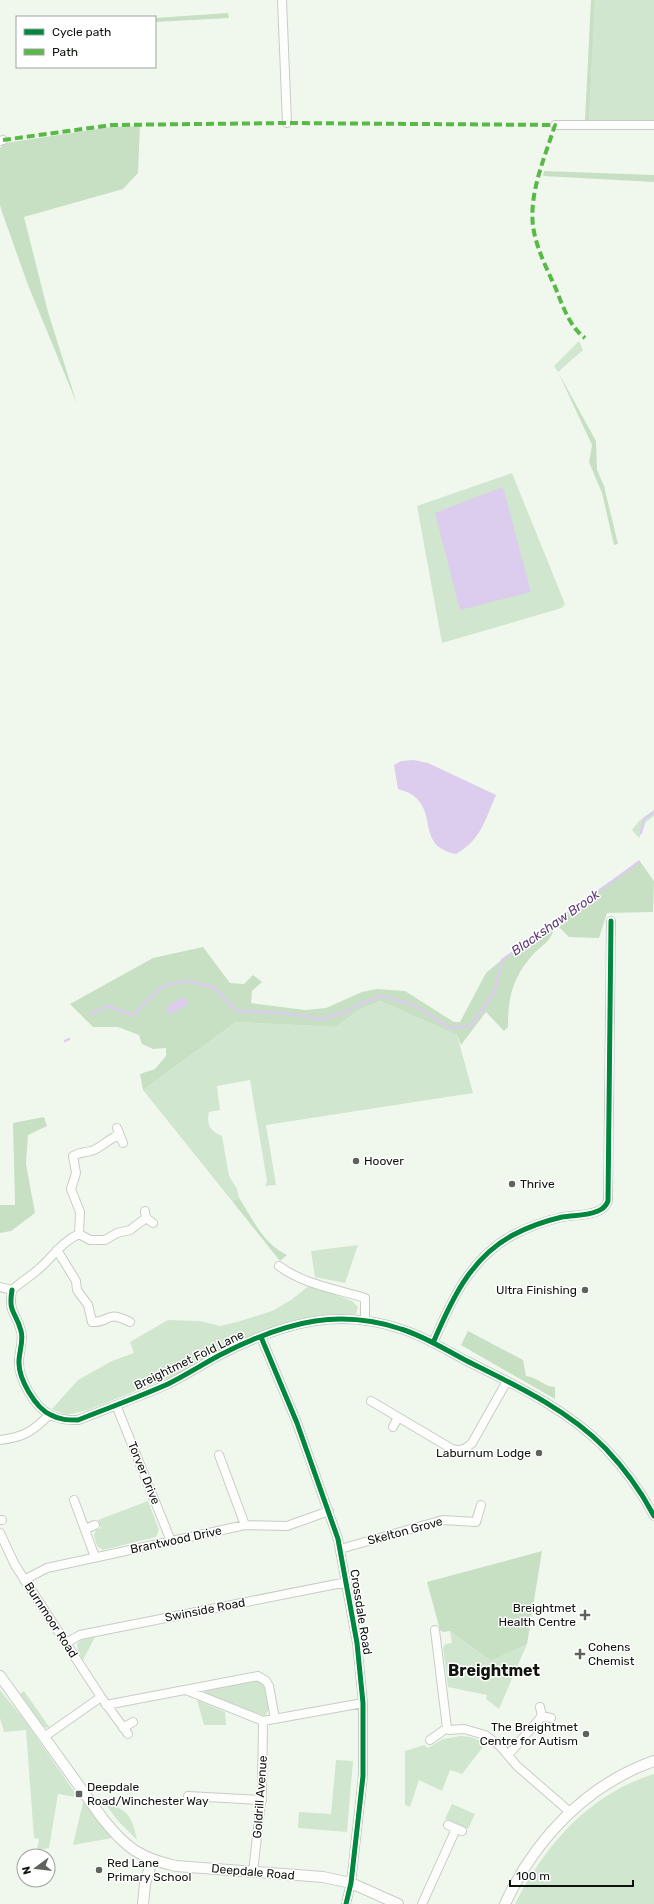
<svg xmlns="http://www.w3.org/2000/svg" width="654" height="1904" font-family="Rubik,sans-serif">
<style>
.green{fill:#d1e6ce}
.forest{fill:#c7e0c3}
.water{fill:#dccced}
.lines{fill:none;stroke-linecap:round;stroke-linejoin:round}
.stream{stroke:#dccced;stroke-width:2.5}
.minor-casing{stroke:#c7cdc6;stroke-width:10}
.tertiary-casing{stroke:#c7cdc6;stroke-width:12}
.minor{stroke:#fdfefc;stroke-width:8}
.tertiary{stroke:#fdfefc;stroke-width:10}
.quiet{stroke:#58b947;stroke-width:4;stroke-dasharray:8 4;stroke-linecap:butt}
.cycleway-casing{stroke:#fff;stroke-width:8}
.cycleway{stroke:#00873e;stroke-width:5}
.poi-dot{fill:#5e645d;stroke:#fff;stroke-width:1.5}
.labels{text-anchor:middle;stroke-width:3;stroke-linejoin:round;paint-order:stroke}
.poi-label{font-size:12px;fill:#10140f;stroke:#fff;text-anchor:start}
.street-label{font-size:12px;fill:#10140f;stroke:#fff}
.water-label{font-size:13px;font-style:italic;fill:#5f3b7a;stroke:#fff}
.district-label{font-size:16px;font-weight:bold;fill:#10140f;stroke:#fff}
</style>
<rect width="100%" height="100%" fill="#f0f8ee"/>
<!-- green -->
<path class="green" d="M595 0H654V120L589 121Z
M579 341 583 350 558 372 554 366Z
M512 473 565 604 562 608 442 643 417 506Z
M654 810V816L646 822 639 838 632 830 639 821Z
M380 1001 457 1035 473 1093 266 1125 276 1185 265 1186 267 1181 250 1080 217 1086 220 1110 209 1112C206 1125 211 1132 222 1136L229 1176 237 1189 239 1198 232 1201 143 1090 236 1022 336 1027 357 1011Z
M358 1245 345 1283 315 1277 311 1251Z
M312 1286 352 1301 358 1307 356 1314 352 1316 311 1317 291 1321 222 1348 176 1375 88 1410 66 1415 52 1409 78 1380 112 1361 134 1353 130 1342 168 1320 200 1321 220 1326 237 1322 272 1311 291 1300 306 1288Z
M148 1501 159 1530 156 1537 103 1550 97 1546 94 1535 96 1530 101 1528 98 1520Z
M450 1631 491 1661 527 1644 499 1709 486 1699 487 1695 448 1687 443 1648 445 1644 452 1643Z
M95 1637 83 1660 78 1652 77 1644 81 1640Z
M258 1680 264 1685 269 1709 265 1716 207 1695 205 1692 207 1689Z
M0 1690 25 1721 76 1794V1797L58 1794 49 1848 37 1850 39 1839 34 1838 26 1730 4 1732 0 1718Z
M24 1691 50 1728 44 1727 41 1724 20 1694Z
M197 1700 225 1712 226 1725H204Z
M461 1736 471 1737 486 1743 462 1774 450 1770 442 1791 419 1780 410 1807 405 1805V1751L424 1745 428 1748 443 1739Z
M336 1760 353 1761 347 1832 298 1828 299 1812 331 1814Z
M654 1774V1904H515C545 1845 589 1794 654 1774Z
M85 1794 118 1837 73 1845Z
M102 1800C127 1811 131 1812 137 1840L119 1822Z
M452 1804 475 1814 468 1829 445 1819Z"/>
<!-- forest -->
<path class="forest" d="M591 0H595L589 121 585 120Z
M228 13 229 18 155 22V18Z
M140 126 138 173 123 189 24 217 48 312 77 404 28 285 2 212 0 205V148L5 143 111 127Z
M544 171 654 175V182L543 176Z
M558 372 596 441 597 470 604 486 618 544 614 545 602 493 589 462 592 445Z
M639 860 654 881 653 912 607 913 599 938 569 937 556 924C551 943 542 944 530 958 512 980 508 999 508 1027L504 1031 486 1012 461 1045 457 1035 380 1001 357 1011 336 1027 236 1022 143 1090 140 1074 155 1069 166 1056V1048L153 1049 142 1044 139 1035 118 1027H93L70 1004 153 958 203 947 230 983 244 984 253 975 262 982 252 991 251 1003 305 1010 326 1008 362 992 377 989 405 991 454 1022H460L486 973 499 962 556 924Z
M44 1117 47 1126 28 1135 26 1164 35 1213 11 1231 0 1233V1205H15L13 1123Z
M239 1198C253 1219 263 1244 287 1255L280 1261 232 1201Z
M468 1331 523 1360 526 1376C540 1378 542 1386 555 1387V1399L461 1345Z
M542 1551 527 1644 491 1661 450 1631 443 1632 440 1630 427 1582Z"/>
<!-- water -->
<path class="water" d="M503 487 531 592 460 610 435 513Z
M414 760 428 763 496 795C485 820 481 840 456 854 417 846 437 816 415 797 411 793 404 791 398 789L394 765 401 761Z
M183 997 188 1002V1005L170 1014 168 1013V1006Z"/>
<g class="lines">
<!-- stream -->
<path class="stream" d="M641 833 644 819 654 812
M91 1014 107 1006 133 1015 163 986 188 981 213 987 237 1011 284 1013 321 1019 344 1013 360 1004 381 996 413 1005 450 1028 471 1026 494 993 502 960 639 862
M65 1041 69 1039"/>
<defs>
<path id="minor" d="M282 0 287 123
M555 125H654
M0 141 3 140
M117 1128 123 1143
M145 1211 146 1218 153 1223
M79 1234 90 1240H105L117 1233 130 1230 146 1218
M57 1250 76 1281 77 1290 88 1305 92 1322C111 1323 105 1309 130 1322
M279 1266C303 1284 336 1289 365 1298V1321
M0 1287 12 1290C22 1281 33 1275 42 1266 55 1254 63 1241 79 1234L80 1212 71 1189 76 1173 73 1156C80 1152 83 1153 91 1151 101 1148 108 1139 119 1135
M12 1290C8 1314 16 1311 21 1331 24 1340 19 1352 19 1361 18 1378 35 1408 51 1415 60 1420 68 1420 78 1420 108 1408 139 1397 168 1384 186 1375 203 1364 220 1355 249 1340 283 1326 315 1321 343 1317 374 1320 401 1329 424 1336 446 1350 467 1361 515 1385 567 1409 605 1448 624 1468 641 1491 654 1516
M261 1337 297 1423 338 1539 357 1643 363 1703V1776L351 1883 346 1904
M433 1343C451 1301 470 1258 513 1235 528 1227 545 1221 562 1217 573 1215 587 1216 598 1211 603 1209 606 1206 608 1201L611 921
M371 1401 452 1449C460 1452 466 1449 472 1443L507 1381
M116 1405 171 1541
M393 1427 398 1417
M0 1440C24 1437 32 1432 49 1415
M219 1455 245 1525
M74 1500 95 1557
M0 1520H2
M85 1529 95 1525
M0 1533 15 1565 101 1697 128 1734
M340 1549 443 1520 476 1522 481 1505
M24 1580 47 1568 245 1525 287 1526 329 1511
M435 1630 447 1728
M66 1643 80 1635 347 1582
M186 1690 263 1721 363 1703
M106 1705 258 1676 266 1681 269 1686 275 1719
M540 1707 542 1716 551 1718
M123 1728 133 1722
M44 1737 101 1697
M430 1740 447 1728 449 1730 464 1729 485 1735 500 1746 517 1766 570 1812
M508 1755 542 1716
M188 1796 262 1800
M448 1825 462 1831
M253 1872 262 1792 263 1721
M422 1904 456 1829"/>
<path id="tertiary" d="M0 1676 103 1819C126 1848 140 1858 176 1866L323 1877 351 1883 398 1904
M143 1904 145 1884 152 1860
M505 1904C535 1839 586 1785 654 1761"/>
</defs>
<!-- minor casing -->
<use href="#minor" class="minor-casing"/>
<!-- tertiary casing -->
<use href="#tertiary" class="tertiary-casing"/>
<!-- minor -->
<use href="#minor" class="minor"/>
<!-- tertiary -->
<use href="#tertiary" class="tertiary"/>
<!-- quiet -->
<path class="quiet" d="M3 140 112 125 287 123 555 125C545 157 529 192 533 226 536 248 547 269 556 289 563 307 570 327 585 338"/>
<defs>
<path id="cycleway" d="M12 1290C8 1314 16 1311 21 1331 24 1340 19 1352 19 1361 18 1378 35 1408 51 1415 60 1420 68 1420 78 1420 108 1408 139 1397 168 1384 186 1375 203 1364 220 1355 249 1340 283 1326 315 1321 343 1317 374 1320 401 1329 424 1336 446 1350 467 1361 515 1385 567 1409 605 1448 624 1468 641 1491 654 1516
M261 1337 297 1423 338 1539 357 1643 363 1703V1776L351 1883 346 1904
M433 1343C451 1301 470 1258 513 1235 528 1227 545 1221 562 1217 573 1215 587 1216 598 1211 603 1209 606 1206 608 1201L611 921"/>
</defs>
<!-- cycleway casing -->
<use href="#cycleway" class="cycleway-casing"/>
<!-- cycleway -->
<use href="#cycleway" class="cycleway"/>
</g>
<!-- markers -->
<g class="poi-dot">
<circle cx="356" cy="1161" r="4"/>
<circle cx="512" cy="1184" r="4"/>
<circle cx="585" cy="1290" r="4"/>
<circle cx="539" cy="1453" r="4"/>
<path d="M583 1609h4v4h4v4h-4v4h-4v-4h-4v-4h4z"/>
<path d="M578 1648h4v4h4v4h-4v4h-4v-4h-4v-4h4z"/>
<circle cx="586" cy="1734" r="4"/>
<rect x="75" y="1790" width="8" height="8" rx="2"/>
<circle cx="99" cy="1870" r="4"/>
</g>
<g class="labels">
<!-- poi labels -->
<g class="poi-label">
<text x="364" y="1165">Hoover</text>
<text x="520" y="1188">Thrive</text>
<text x="577" y="1294" text-anchor="end">Ultra Finishing</text>
<text x="531" y="1457" text-anchor="end">Laburnum Lodge</text>
<text x="576" y="1612" text-anchor="end">Breightmet<tspan x="576" dy="14">Health Centre</tspan></text>
<text x="588" y="1651">Cohens<tspan x="588" dy="14">Chemist</tspan></text>
<text x="578" y="1731" text-anchor="end">The Breightmet<tspan x="578" dy="14">Centre for Autism</tspan></text>
<text x="87" y="1791">Deepdale<tspan x="87" dy="14">Road/Winchester Way</tspan></text>
<text x="107" y="1867">Red Lane<tspan x="107" dy="14">Primary School</tspan></text>
</g>
<!-- street labels -->
<g class="street-label">
<text transform="translate(189 1360) rotate(-26)" y="4">Breightmet Fold Lane</text>
<text transform="translate(144 1473) rotate(68)" y="4">Torver Drive</text>
<text transform="translate(405 1531) rotate(-15)" y="4">Skelton Grove</text>
<text transform="translate(176 1540) rotate(-12)" y="4">Brantwood Drive</text>
<text transform="translate(205 1610) rotate(-11)" y="4">Swinside Road</text>
<text transform="translate(361 1612) rotate(81)" y="4">Crossdale Road</text>
<text transform="translate(51 1620) rotate(57)" y="4">Burnmoor Road</text>
<text transform="translate(260 1797) rotate(-86)" y="4">Goldrill Avenue</text>
<text transform="translate(253 1872) rotate(5)" y="4">Deepdale Road</text>
</g>
<!-- water labels -->
<g class="water-label">
<text transform="translate(555 922) rotate(-35)" y="5">Blackshaw Brook</text>
</g>
<!-- district labels -->
<g class="district-label">
<text x="494" y="1676">Breightmet</text>
</g>
</g>
<!-- legend -->
<rect x="16" y="16" width="140" height="52" fill="#ffffff" stroke="#9fa19f"/>
<rect x="24" y="29" width="20" height="6" fill="#00873e" stroke="#9fa19f"/>
<text x="52" y="36" font-size="12" fill="#10140f">Cycle path</text>
<rect x="24" y="49" width="20" height="6" fill="#58b947" stroke="#9fa19f"/>
<text x="52" y="56" font-size="12" fill="#10140f">Path</text>
<!-- north arrow -->
<g transform="translate(36 1868) rotate(255)"><circle r="19" fill="#ffffff" stroke="#9fa19f"/>
<path d="M0-3L7 15L0 10L-7 15Z" fill="#5e645d"/>
<text y="-6" font-size="11" font-weight="bold" text-anchor="middle" fill="#10140f">N</text>
</g>
<!-- scale -->
<path d="M510 1880v6h123v-6" fill="none" stroke="#10140f" stroke-width="2"/>
<text x="516" y="1880" font-size="12" fill="#10140f" stroke="#ffffff" stroke-width="3" paint-order="stroke">100 m</text>
</svg>
